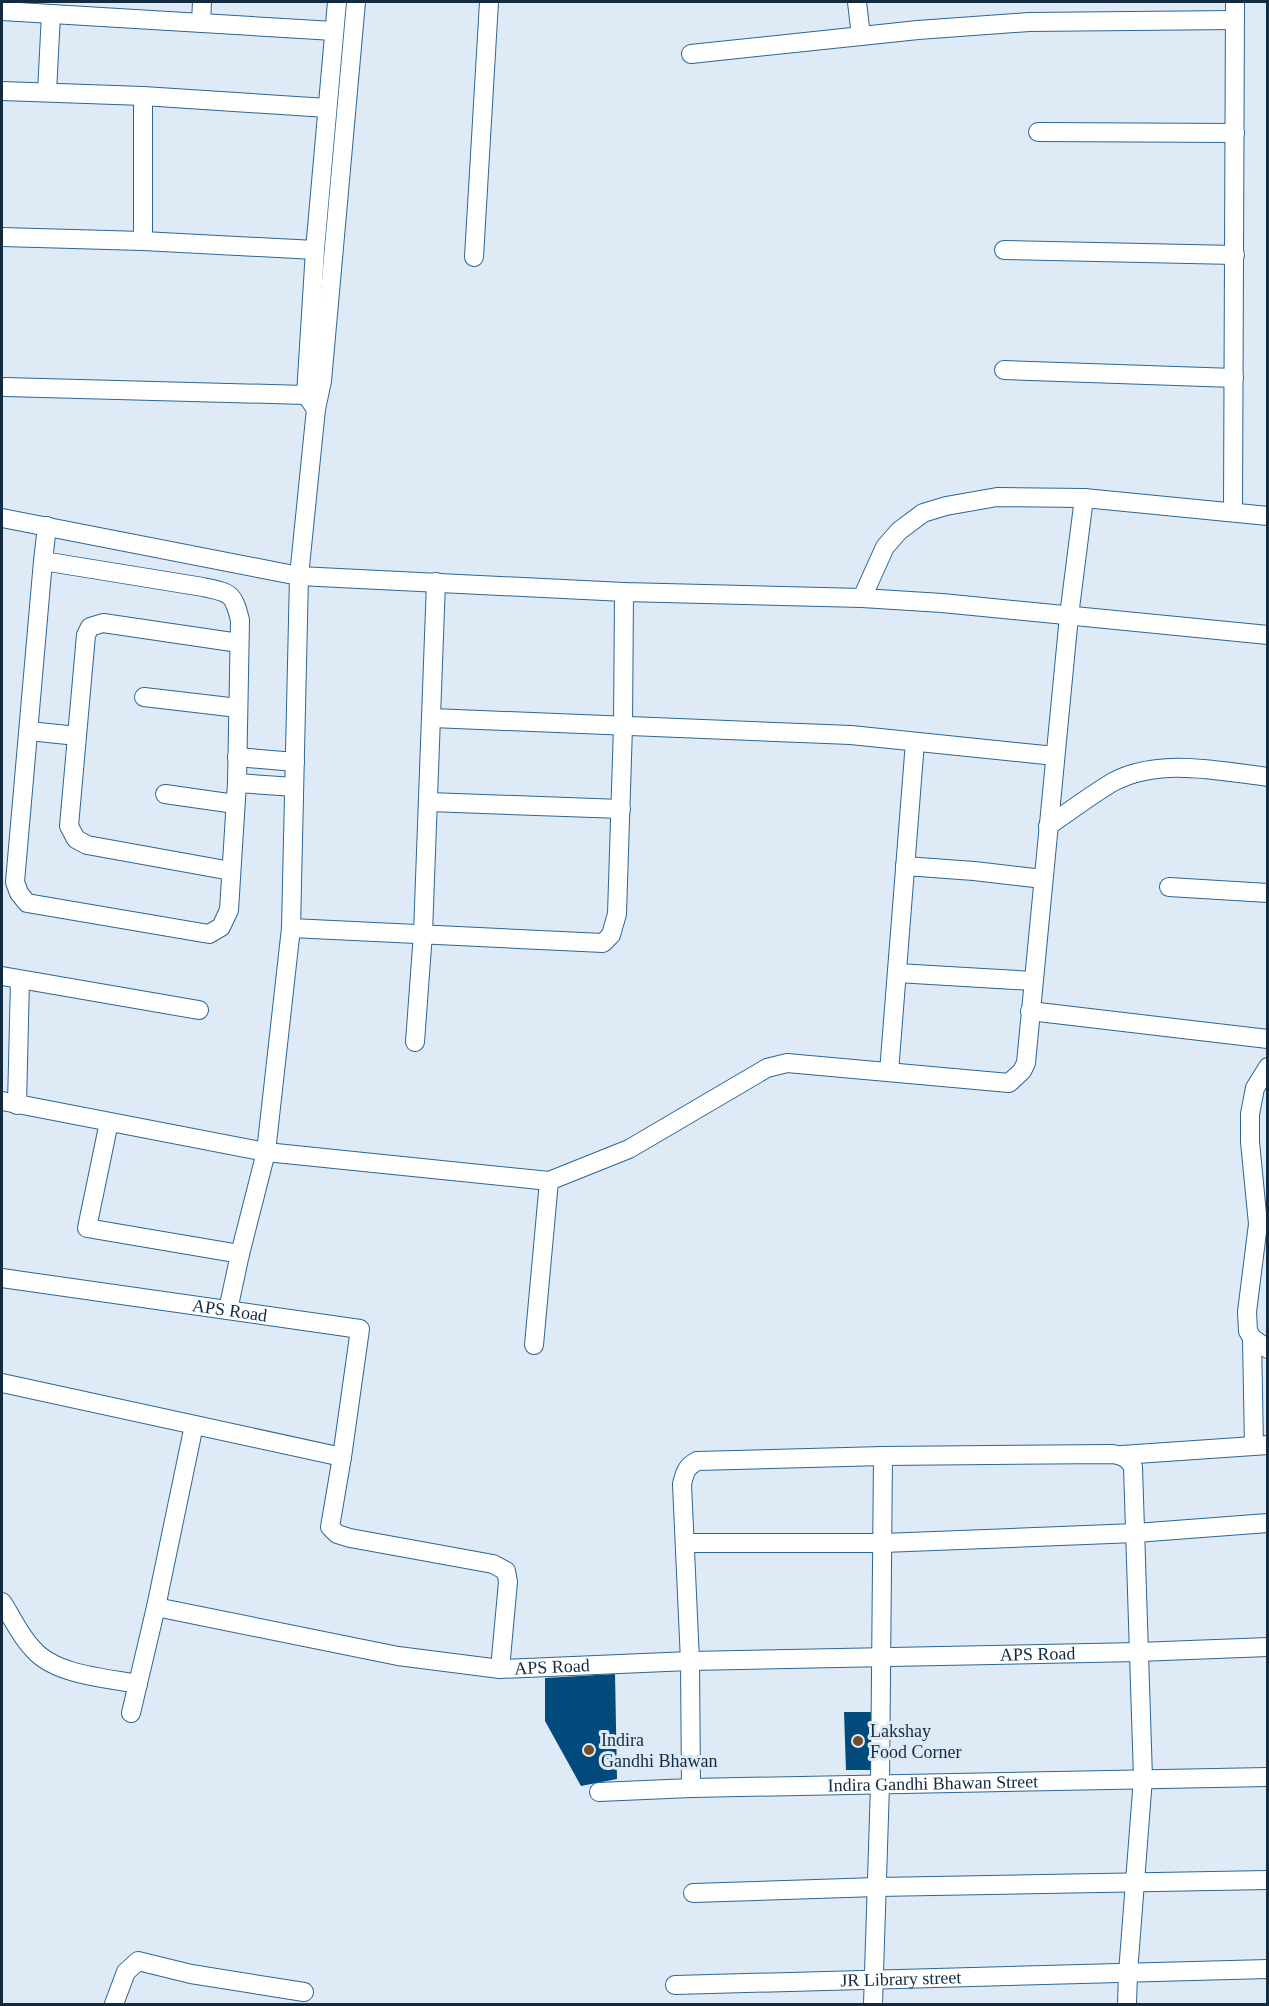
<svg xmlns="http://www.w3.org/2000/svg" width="1269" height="2006" font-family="Georgia,serif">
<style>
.building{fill:#014a7b}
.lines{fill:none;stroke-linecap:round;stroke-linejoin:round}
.minor-casing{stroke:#2b6696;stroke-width:20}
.minor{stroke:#fff;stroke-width:18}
.poi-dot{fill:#714e27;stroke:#deeaf5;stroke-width:2}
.labels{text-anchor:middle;stroke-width:6;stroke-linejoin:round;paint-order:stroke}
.street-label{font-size:18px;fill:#132b40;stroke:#deeaf5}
.poi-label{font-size:18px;fill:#132b40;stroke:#deeaf5;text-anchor:start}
</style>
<rect width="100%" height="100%" fill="#deeaf5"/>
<!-- building -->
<path class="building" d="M615 1674 617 1779 581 1786 545 1721V1678Z
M844 1712H871L872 1770H846Z"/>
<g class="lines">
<defs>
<g id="minor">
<path d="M857 2 861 36"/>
<path d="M2 11 334 31"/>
<path d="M201 23 202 2"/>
<path d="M691 54 918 30 1029 22 1235 20"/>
<path d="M2 91 143 96 327 108"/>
<path d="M47 92 51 14"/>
<path d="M143 96V241"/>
<path d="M1038 132 1235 133"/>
<path d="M2 237 143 241 315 250"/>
<path d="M1004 250 1235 255"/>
<path d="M474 257 489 2"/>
<path d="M1004 370 1234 378"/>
<path d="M5 387 306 395"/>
<path d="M316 409 306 395 315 250 337 2"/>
<path d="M1233 512 1235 2"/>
<path d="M2 518 299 576 624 592 862 598 942 603 1268 635"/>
<path d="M43 561 203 587C230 593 233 592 240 620L237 783 229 910 221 927 209 934 27 903 19 893 15 882 43 561 47 526"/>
<path d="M862 598 885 547 899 531 923 513 946 506 997 497 1084 498 1268 516"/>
<path d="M144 697 238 708"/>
<path d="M432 718 851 735 1055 756"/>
<path d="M29 731 77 736"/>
<path d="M237 757 295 762"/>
<path d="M237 783 294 787"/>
<path d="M165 794 235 804"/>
<path d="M429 802 621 809"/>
<path d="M1048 826C1070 811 1091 795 1113 782 1159 757 1219 771 1268 777"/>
<path d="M905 866 974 871 1043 879"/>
<path d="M231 871 87 845 76 839 69 826 86 635 90 627 103 623 239 643"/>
<path d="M1169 887 1268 893"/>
<path d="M291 928 603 943 611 935 617 914 623 727 624 592"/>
<path d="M897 973 1033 981"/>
<path d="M2 976 199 1010"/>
<path d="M1030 1011 1268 1039"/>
<path d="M415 1042 423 933 436 582"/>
<path d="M1268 1067 1255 1088 1250 1114V1142L1258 1224 1247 1312 1248 1331 1252 1338 1268 1349"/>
<path d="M889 1072 915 742"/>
<path d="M2 1101 266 1152 549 1181 534 1345"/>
<path d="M17 1105 20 980"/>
<path d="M109 1122 87 1228 240 1254 228 1310"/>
<path d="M549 1181 629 1149 767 1068 787 1063 1009 1083 1022 1071 1026 1063 1069 616 1084 498"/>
<path d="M240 1254 266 1152 291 928 299 576 316 409 322 381 356 2"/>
<path id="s1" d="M2 1278 360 1329 342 1457 330 1527 337 1534 350 1538 493 1564 506 1571 508 1582 500 1669 690 1661 1138 1652 1268 1647"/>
<path d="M1252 1338 1254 1446"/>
<path d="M2 1383 342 1457"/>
<path d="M1122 1455 1268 1445"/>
<path d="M685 1543H883L1136 1533 1268 1523"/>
<path d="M2 1602C12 1617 20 1636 33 1649 55 1675 106 1678 138 1684"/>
<path d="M156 1607 398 1656 500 1669"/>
<path d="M131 1713 156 1607 194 1425"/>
<path d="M691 1788 690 1661 682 1484C685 1472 686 1467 697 1461L883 1456 1113 1454C1123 1456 1128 1458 1133 1467L1143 1778 1128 1973 1127 2004"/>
<path id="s2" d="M599 1792 691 1788 1268 1777"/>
<path d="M693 1893 877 1887 1268 1880"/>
<path id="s3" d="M675 1985 1268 1969"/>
<path d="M114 2004 126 1972 138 1961 191 1974 304 1992"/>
<path d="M873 2004 880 1785 883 1456"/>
</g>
</defs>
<!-- minor casing -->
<use href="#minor" class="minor-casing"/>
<!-- minor -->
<use href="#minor" class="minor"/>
</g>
<!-- markers -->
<g class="poi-dot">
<circle cx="858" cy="1741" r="6"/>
<circle cx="589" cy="1750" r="6"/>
</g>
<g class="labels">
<!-- street labels -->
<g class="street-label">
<text dy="6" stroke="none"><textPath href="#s1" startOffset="230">APS Road</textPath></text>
<text dy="6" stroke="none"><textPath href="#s1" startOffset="1382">APS Road</textPath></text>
<text dy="6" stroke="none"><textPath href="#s1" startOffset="896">APS Road</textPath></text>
<text dy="6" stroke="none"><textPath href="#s2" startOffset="334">Indira Gandhi Bhawan Street</textPath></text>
<text dy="6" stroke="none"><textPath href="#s3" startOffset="226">JR Library street</textPath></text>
</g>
<!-- poi labels -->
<g class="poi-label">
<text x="870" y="1737">Lakshay<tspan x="870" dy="21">Food Corner</tspan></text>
<text x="601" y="1746">Indira<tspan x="601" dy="21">Gandhi Bhawan</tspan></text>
</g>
</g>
<!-- border -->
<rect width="1269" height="2006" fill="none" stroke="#132b40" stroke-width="6"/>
</svg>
